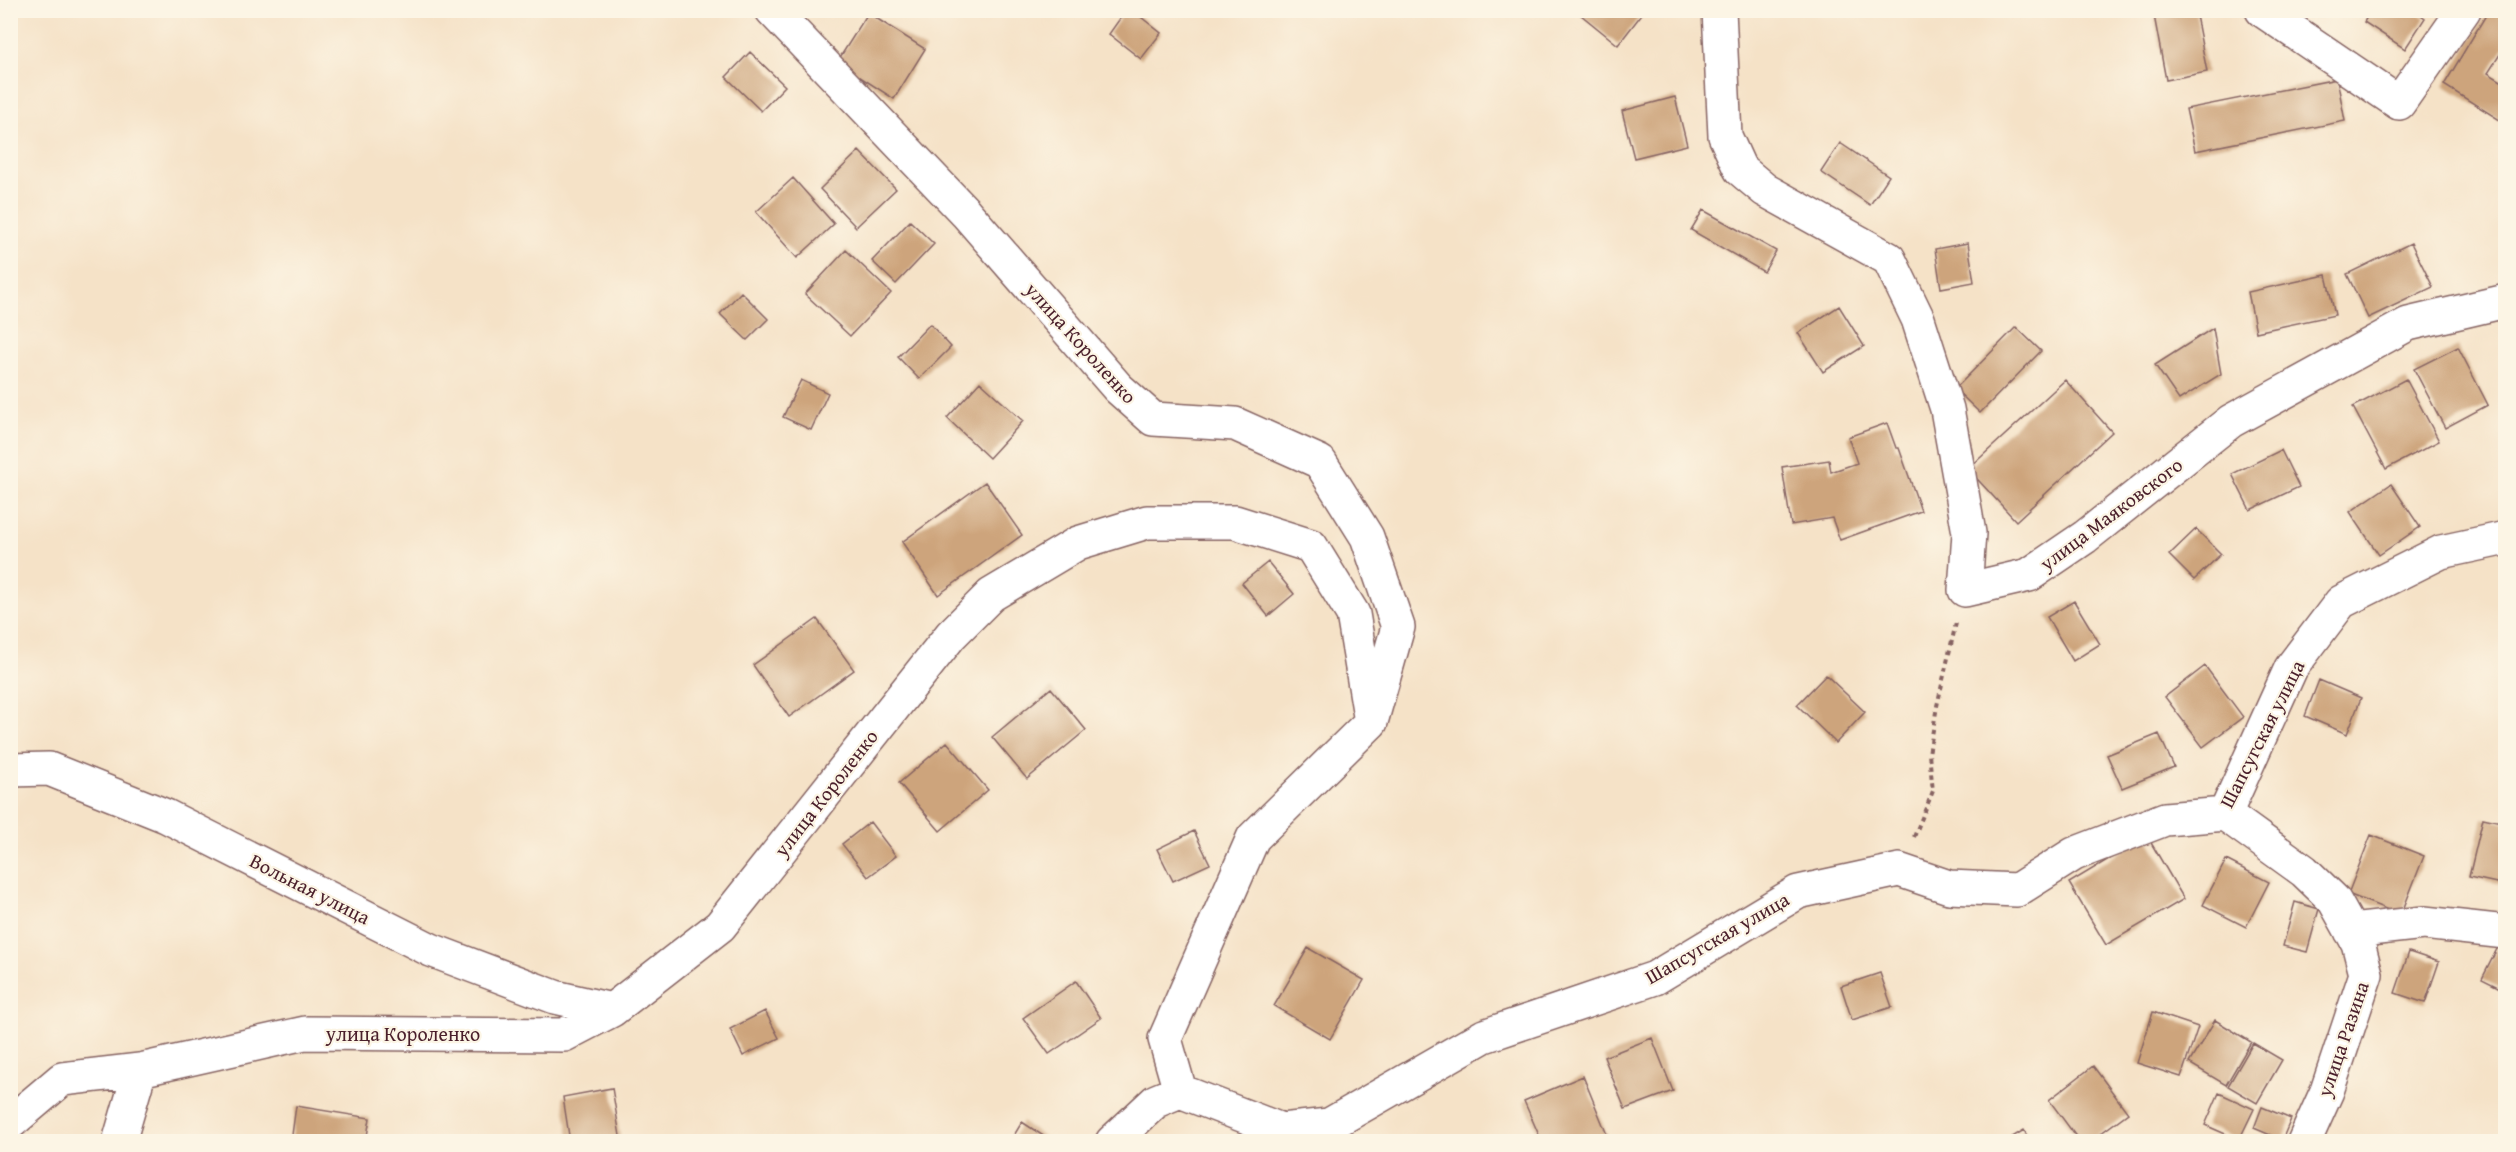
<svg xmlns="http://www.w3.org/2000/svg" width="2516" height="1152" font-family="'Gentium Book Plus',serif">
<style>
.building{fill:#cda47b}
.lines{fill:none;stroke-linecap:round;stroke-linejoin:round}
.minor-casing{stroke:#866362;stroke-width:36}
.path{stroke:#866362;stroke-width:4;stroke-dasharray:4.5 4.5;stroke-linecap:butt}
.minor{stroke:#fff;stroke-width:33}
.labels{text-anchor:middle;stroke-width:4.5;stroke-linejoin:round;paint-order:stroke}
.street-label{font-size:20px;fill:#4a1f2b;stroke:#fcf5e5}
</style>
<rect width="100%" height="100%" fill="#fcf5e5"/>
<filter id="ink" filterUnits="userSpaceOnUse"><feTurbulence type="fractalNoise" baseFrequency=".0167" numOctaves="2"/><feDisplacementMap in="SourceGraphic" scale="12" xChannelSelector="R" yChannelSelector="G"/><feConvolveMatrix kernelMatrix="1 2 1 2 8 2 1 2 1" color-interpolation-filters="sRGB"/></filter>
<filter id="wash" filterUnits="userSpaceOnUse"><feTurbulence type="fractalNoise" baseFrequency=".008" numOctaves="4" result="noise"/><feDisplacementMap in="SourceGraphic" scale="24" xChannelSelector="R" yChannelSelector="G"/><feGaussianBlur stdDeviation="1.35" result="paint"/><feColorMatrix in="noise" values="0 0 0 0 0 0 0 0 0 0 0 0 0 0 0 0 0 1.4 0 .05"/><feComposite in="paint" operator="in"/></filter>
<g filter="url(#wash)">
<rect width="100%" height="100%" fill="#f5e2c7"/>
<g id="blocks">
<!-- building -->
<path class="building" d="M1126 10H1132L1161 33 1141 59 1109 34Z
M1575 10H1645L1618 45Z
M2153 10H2195L2207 72 2166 80Z
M2371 10H2414L2425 18 2405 49 2364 22Z
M2489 10H2506V45L2488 73 2506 84V124L2444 85Z
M868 13 925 49 894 99 837 62Z
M750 52 785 86 761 111 726 77Z
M2337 79 2345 121 2195 151 2186 109Z
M1675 97 1687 145 1634 158 1622 111Z
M1840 143 1889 176 1870 205 1821 172Z
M859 151 896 189 856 227 820 189Z
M793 178 834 224 797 258 756 212Z
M1703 210 1776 251 1764 272 1691 230Z
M910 221 934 244 896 284 872 261Z
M1968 243 1974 282 1941 288 1935 249Z
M2411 243 2433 287 2368 318 2347 274Z
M846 250 891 293 850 336 805 294Z
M2326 275 2335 315 2256 332 2248 292Z
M741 292 768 319 747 340 720 314Z
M1839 306 1864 346 1823 372 1798 333Z
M930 324 951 347 919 379 898 357Z
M2016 327 2041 351 1980 413 1955 389Z
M2213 328 2221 374 2179 400 2155 365Z
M2458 347 2488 405 2445 428 2414 369Z
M2406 379 2439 441 2386 469 2353 407Z
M801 380 828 393 811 430 783 417Z
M2065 380 2112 432 2016 521 1968 469Z
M980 382 1023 421 989 458 947 418Z
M1887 423 1896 448H1899L1921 511 1840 540 1832 518 1791 525 1782 467 1829 460 1831 472 1857 463 1848 437Z
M2281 450 2299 487 2250 510 2232 474Z
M985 482 1022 535 938 595 902 542Z
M2391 484 2420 527 2379 555 2350 512Z
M2196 529 2221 554 2194 580 2169 555Z
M1268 562 1294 594 1268 616 1242 583Z
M2074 601 2100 644 2073 661 2047 617Z
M817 619 854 670 789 717 753 665Z
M2205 666 2243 717 2203 747 2165 697Z
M1826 675 1865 712 1836 743 1797 705Z
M2319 680 2361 698 2347 734 2305 716Z
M1051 688 1086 730 1027 779 992 737Z
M2159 734 2174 767 2122 788 2107 755Z
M947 742 988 790 940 831 899 783Z
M2483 818 2506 823V885L2469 877Z
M870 822 896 856 868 877 842 844Z
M1194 831 1210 864 1173 881 1157 849Z
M2371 835 2424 856 2401 915 2348 894Z
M2147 836 2184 899 2106 945 2069 883Z
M2226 860 2269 882 2246 927 2203 905Z
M2295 902 2319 909 2307 952 2283 946Z
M2498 947 2506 951V991L2482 979Z
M1308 948 1364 980 1330 1039 1274 1006Z
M2409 952 2439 962 2425 1003 2395 993Z
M1880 973 1892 1007 1852 1020 1841 986Z
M1076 981 1101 1018 1049 1054 1023 1018Z
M765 1011 779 1038 743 1056 730 1029Z
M2153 1012 2198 1027 2181 1077 2137 1063Z
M2215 1020 2251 1042 2226 1085 2189 1063Z
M1652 1038 1673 1091 1625 1109 1604 1057Z
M2253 1043 2282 1060 2257 1103 2228 1086Z
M2093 1066 2128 1113 2089 1142H2080L2049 1100Z
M1583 1076 1610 1142H1542L1524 1101Z
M612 1088 621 1142H570L563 1097Z
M2219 1093 2254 1109 2239 1140 2205 1125Z
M296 1106 370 1118 366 1142H291Z
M2262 1107 2291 1119 2282 1140 2254 1128Z
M1022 1122 1048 1139 1046 1142H1010Z
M2024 1130 2030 1142H2004Z"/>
</g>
</g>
<g filter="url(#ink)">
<use href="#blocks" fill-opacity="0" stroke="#866362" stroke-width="1.5"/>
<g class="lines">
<defs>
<path id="minor" d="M772 10 966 213 1118 388 1153 419 1235 424 1320 462 1367 537 1398 627 1371 722 1253 838 1165 1039 1180 1091
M1719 10 1725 136 1740 169 1765 190 1889 259 1918 319 1947 409 1959 476 1969 533 1965 590 2029 575 2085 537 2231 421 2408 324 2506 301
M2262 10 2399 103 2464 10
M10 770 49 769 166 816 431 950 555 997 612 1010
M2225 814 2304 871 2334 900 2358 943 2366 974 2327 1091 2304 1142
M2351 931 2424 923 2506 932
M10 1123 62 1079 140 1070 305 1033 564 1035 612 1010 720 926 951 635 991 595 1078 543 1147 522H1235L1311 546 1353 614 1371 722
M119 1142 140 1070
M1112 1142 1156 1101 1180 1091 1281 1130 1329 1125 1484 1036 1655 978 1798 892 1899 870 1949 887 2017 890 2074 854 2165 819 2225 814 2291 668 2341 602 2441 552 2506 538"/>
</defs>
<!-- minor casing -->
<use href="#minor" class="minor-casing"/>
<!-- path -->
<path class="path" d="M1914 837 1933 791 1929 754 1937 706 1956 623"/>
<!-- minor -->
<use href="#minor" class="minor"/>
</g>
</g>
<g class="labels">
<!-- street labels -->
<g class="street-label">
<text transform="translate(1081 343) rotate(48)" y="7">улица Короленко</text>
<text transform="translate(2111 514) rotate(-37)" y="7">улица Маяковского</text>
<text transform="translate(2262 734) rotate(-63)" y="7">Шапсугская улица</text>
<text transform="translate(826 793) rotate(-52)" y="7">улица Короленко</text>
<text transform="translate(310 889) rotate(27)" y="7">Вольная улица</text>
<text transform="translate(1717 938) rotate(-30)" y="7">Шапсугская улица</text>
<text x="403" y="1041">улица Короленко</text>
<text transform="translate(2343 1039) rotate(-71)" y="7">улица Разина</text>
</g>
</g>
<!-- margin -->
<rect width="2516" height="1152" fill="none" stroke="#fcf5e5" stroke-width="36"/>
</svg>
